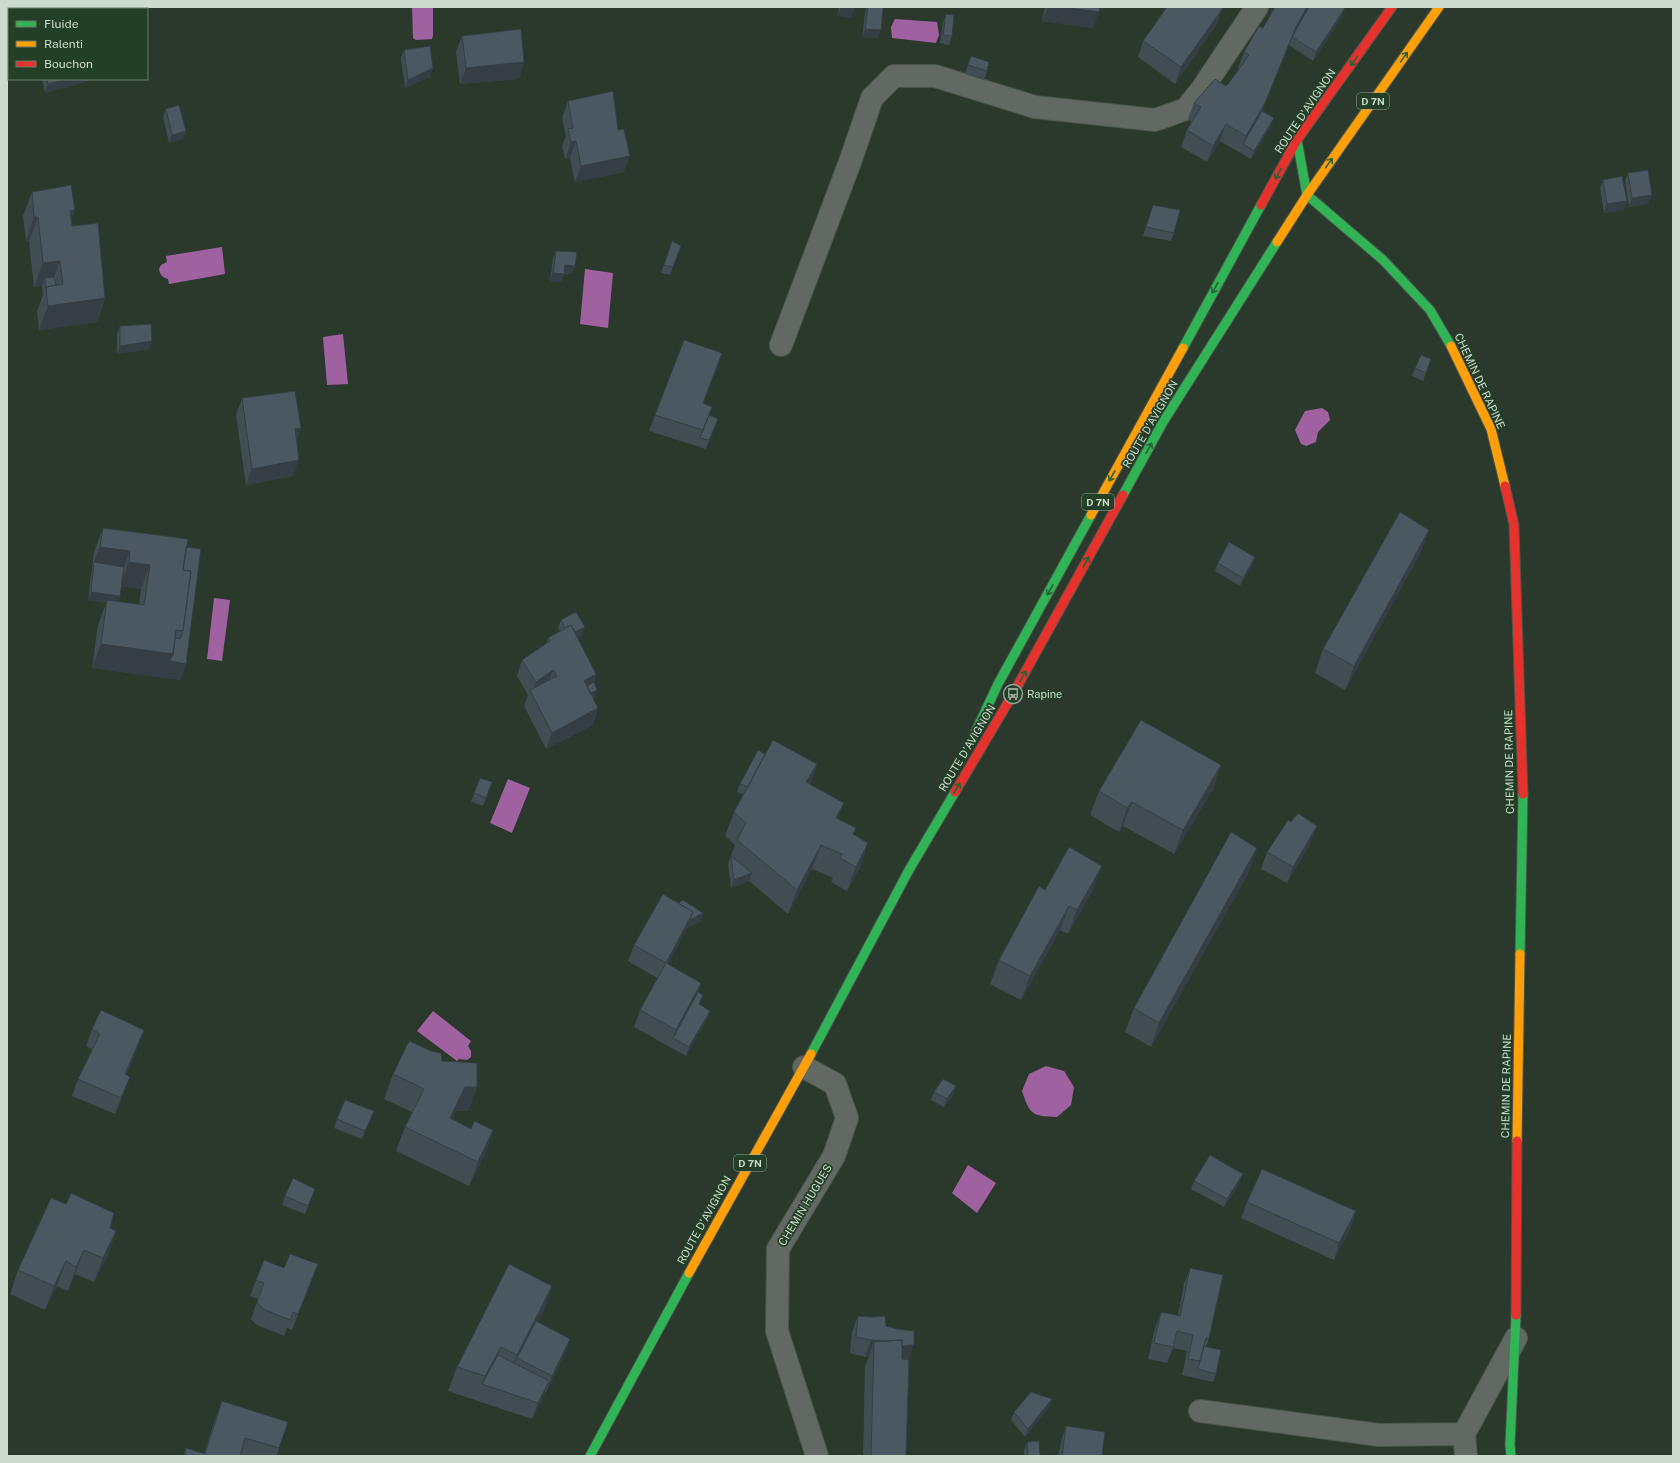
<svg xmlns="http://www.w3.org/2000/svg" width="1680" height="1463" font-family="'Public Sans',sans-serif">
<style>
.water{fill:#a061a0}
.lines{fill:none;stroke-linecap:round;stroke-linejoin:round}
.street-casing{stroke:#49554a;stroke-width:24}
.fast-casing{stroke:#49554a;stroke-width:11}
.slow-casing{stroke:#49554a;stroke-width:11}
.jam-casing{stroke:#49554a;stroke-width:11}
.street{stroke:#626963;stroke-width:22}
.fast{stroke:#30b455;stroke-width:9}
.slow{stroke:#ff9f0a;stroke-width:9}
.jam{stroke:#e5322d;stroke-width:9}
.wall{fill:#414c53;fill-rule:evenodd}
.shaded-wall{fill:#353e44}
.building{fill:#4c5861;stroke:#353e44}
.oneway{stroke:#286236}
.labels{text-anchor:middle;stroke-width:3.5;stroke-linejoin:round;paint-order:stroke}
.shield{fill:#243f28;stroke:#9aac9c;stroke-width:1}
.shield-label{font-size:10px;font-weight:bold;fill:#ccdbcd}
.street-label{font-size:11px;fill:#ccdbcd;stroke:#243f28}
.poi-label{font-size:11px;fill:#ccdbcd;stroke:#243f28;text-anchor:start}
</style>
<rect width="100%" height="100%" fill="#2a392c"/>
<!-- water -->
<path class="water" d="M412 7H433V36L432 39 416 40 413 38Z
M895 19 937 22 939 35 936 43 892 38 891 27Z
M222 247 225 274 169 284 168 279C162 277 160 275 159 269L161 265 167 262 166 256Z
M585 269 613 273 608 328 580 324Z
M343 334 348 384 327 385 323 337Z
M1322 408 1328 412 1330 420 1318 432 1316 442 1306 446 1301 444 1295 430 1305 411Z
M214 598 230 600 222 661 207 659Z
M508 779 530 788 512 833 490 823Z
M433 1011 471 1041 468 1046 471 1051V1057L467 1060 459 1059 457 1061 417 1031Z
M1046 1066 1064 1071 1074 1087 1071 1105 1057 1117C1032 1116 1030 1115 1022 1091L1029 1074Z
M968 1165 996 1183 977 1213 952 1193Z"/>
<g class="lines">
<defs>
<path id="street" d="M781 345 850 162 872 98 894 76H935L1035 107 1155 120 1186 109 1202 89 1257 7
M804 1067 835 1084 847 1118 834 1156 778 1249 777 1331 817 1456
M1200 1411 1379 1435 1464 1434 1516 1338
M1464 1434 1466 1456"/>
<path id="fast" d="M1297 140 1307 195 1383 260 1430 310 1451 346
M1183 348 1261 205
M1123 495 1163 422 1277 242
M974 735 998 684 1091 515
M1520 954 1523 794
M811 1054 909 870 955 792
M590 1456 689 1273
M1511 1456 1510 1445 1516 1315"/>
<path id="slow" d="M1277 242 1307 195 1439 7
M1451 346 1491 429 1505 486
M1091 515 1183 348
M1517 1141 1520 954
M689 1273 811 1054"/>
<path id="jam" d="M1261 205 1297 140 1392 7
M1505 486 1514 525 1523 794
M955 792 1013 694 1123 495
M1516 1315 1517 1141"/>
</defs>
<!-- street casing -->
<use href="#street" class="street-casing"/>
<!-- fast casing -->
<use href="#fast" class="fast-casing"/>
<!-- slow casing -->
<use href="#slow" class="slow-casing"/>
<!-- jam casing -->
<use href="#jam" class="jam-casing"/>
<!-- street -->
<use href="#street" class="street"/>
<!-- fast -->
<use href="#fast" class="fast"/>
<!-- slow -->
<use href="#slow" class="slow"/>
<!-- jam -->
<use href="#jam" class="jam"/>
</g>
<!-- wall -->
<path class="wall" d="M45 7H108V9H45Z
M839 7H855L851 18 838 16Z
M867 7H890L889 8H883L878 38 862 37 865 13Z
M1045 7H1100L1093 28 1042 21Z
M1222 8 1217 24 1175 84 1138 57 1143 41Z
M946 14 952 36 949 45 940 43 943 22Z
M1342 16 1313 61 1289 45 1262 111 1271 126 1251 159 1220 141 1207 162 1181 147 1187 130 1192 122 1188 119 1194 103 1226 86 1229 83 1239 69 1238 68 1244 52 1263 28Z
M462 36 524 62 519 79 460 84 456 52Z
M404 50 433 68 430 77 405 88 401 58Z
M971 56 987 71 984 80 965 74Z
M42 79H95L45 93Z
M568 101 624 172 575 182 570 158 565 159 562 146 566 136 562 118Z
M166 109 183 139 169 143 163 117Z
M1628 173 1649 203 1629 207 1625 181Z
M1603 180 1624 210 1604 213 1600 188Z
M32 192 71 222 72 226 105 298 97 322 39 330 37 311 43 295 42 286 34 287 29 241H26L23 216Z
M1153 205 1174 233 1171 241 1143 236Z
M672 241 681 246 670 275 661 273Z
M556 251 575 266 572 274H564L561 282 550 281 553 259Z
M120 326 149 349 117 354V334Z
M1431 359 1423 381 1412 376 1415 368Z
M716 370 703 403 709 415 718 419 706 449 649 431 655 415Z
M242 398 301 428 297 439 293 476 246 485 236 415Z
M103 528 186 547V664L180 680 92 668 98 625 106 603 88 600 94 552ZM121 586 141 589 139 605 118 602 120 596Z
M1429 530 1420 554 1345 690 1315 673 1323 649Z
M1218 563 1252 566 1240 586 1215 571Z
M561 620 582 635 577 638 596 674 594 682 597 690 594 698 593 699 598 708 593 725 546 749 524 706 528 695 517 676 522 660 546 644 548 638 560 631 558 628Z
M765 754 817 764 810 784 838 819 854 835 860 868 847 891 831 882 833 878 812 869 788 914 749 881 731 888 728 864 735 845 725 836 734 812 743 794 737 792 740 784Z
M1221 765 1213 789 1174 854 1123 826 1119 832 1090 815 1099 791Z
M480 778 492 782 483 806 471 802Z
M1311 842 1287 883 1261 869 1267 852Z
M1249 872 1151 1047 1125 1032 1134 1008Z
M1045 890H1093L1068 934 1060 930 1021 1000 990 984 999 960Z
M678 903 703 913 700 922 687 928 668 964 701 983 698 992 699 1005 710 1011 707 1019 686 1056 634 1027 640 1010 657 978 628 961 634 945Z
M92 1029 138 1047 126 1075 124 1093 115 1114 72 1096 78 1079 92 1049 86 1046Z
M442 1061 477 1087 468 1111H456L452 1120 471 1129 493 1130 485 1154 469 1186 396 1151 405 1127 412 1112 384 1099 393 1074Z
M934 1092 953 1095 944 1107 931 1100Z
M374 1111 362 1139 334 1128 337 1119Z
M1194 1181 1240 1182 1224 1207 1191 1189Z
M285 1196 312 1197 305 1214 282 1205Z
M1247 1202 1356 1211 1351 1227 1334 1260 1241 1218Z
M110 1228 116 1231 108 1255 94 1282 75 1274 68 1291 57 1286 45 1310 10 1294 18 1270Z
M318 1264 292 1330 287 1328 284 1336 257 1325 251 1319 258 1299 250 1296 256 1280 284 1268Z
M1190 1268 1209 1338 1206 1347 1216 1374 1213 1382 1182 1375 1187 1351 1173 1348 1167 1363 1148 1359 1155 1328 1161 1312 1178 1315 1184 1284Z
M552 1286 544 1310 537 1322 570 1339 564 1355 546 1392H545L543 1397 532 1419 448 1391 457 1367Z
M858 1316 886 1326 908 1360 906 1456H863L865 1366 869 1357H865L850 1353 852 1332Z
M222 1401 279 1448 277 1456H183L186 1448 204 1454 213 1425Z
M1049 1407 1025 1437 1011 1420 1014 1412Z
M1066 1426 1102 1456H1058L1061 1442Z
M1027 1442 1040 1456H1024V1450Z"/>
<!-- shaded-wall -->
<path class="shaded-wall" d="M841 7H855L851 18 838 16Z
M876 7H890L889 8Z
M1048 7H1062L1099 12 1093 28 1042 21Z
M1307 7H1311L1292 37 1259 119 1243 144 1246 136 1295 29Z
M1223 8 1217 24 1175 84 1181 67Z
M1345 8 1342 16 1313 61 1316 52Z
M865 29 881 30 878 38 862 37Z
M524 62 519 79 460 84 466 68Z
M433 68 430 77 405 88 408 80Z
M65 79H95L45 93 48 84 64 80Z
M1274 118 1271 126 1251 159 1254 151Z
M1226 124 1220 141 1207 162 1213 146Z
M186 131 183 139 169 143 172 135Z
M576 141 570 158 565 159 571 142Z
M630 156 624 172 575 182 581 166Z
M1652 195 1649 203 1629 207 1632 198Z
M1627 201 1624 210 1604 213 1607 204Z
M75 210 67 234 70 211Z
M34 217H38L29 241H26Z
M60 261 51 285 45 278 42 286 34 287 43 263Z
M565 265 575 266 572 274 562 273Z
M553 273 564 274 561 282 550 281Z
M105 298 97 322 39 330 48 306Z
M152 341 149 349 117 354 120 346Z
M722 353 716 370 697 419 703 403Z
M718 419 715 427 706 449 709 440Z
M301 428 295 444V429Z
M299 460 293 476 246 485 252 469Z
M1429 530 1420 554 1345 690 1354 666Z
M100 547 130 551 121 575 94 562Z
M1255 557 1252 566 1240 586 1243 578Z
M129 562 150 565 141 589 120 586Z
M91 592 120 596 117 604 107 600 106 603 88 600Z
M585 627 582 635 566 643 569 635Z
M101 644 173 654 186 664 180 680 92 668Z
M553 670 547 686 532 694 536 682Z
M596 674 591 691 584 694V681Z
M597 690 594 698 582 705 585 696Z
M598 708 593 725 546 749 552 733Z
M817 764 809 788 806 782Z
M1221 765 1213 789 1174 854 1183 830Z
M1132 802 1123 826 1119 832 1127 808Z
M844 803 835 827 836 818Z
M1317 826 1311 842 1287 883 1293 867Z
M868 843 860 868 847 891 856 867Z
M821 845 812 869 788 914 797 890Z
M1257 848 1249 872 1151 1047 1159 1023Z
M1102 866 1093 890 1068 934 1077 910Z
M752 873 749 881 731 888 734 880Z
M1069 906 1060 930 1021 1000 1030 976Z
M693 912 703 913 700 922 687 928 660 979 666 963Z
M701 983 695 1000 673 1038 676 1030Z
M710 1011 707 1019 686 1056 689 1047Z
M144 1030 138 1047 119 1090 125 1074Z
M130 1077 124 1093 115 1114 121 1098Z
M956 1086 953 1095 944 1107 947 1099Z
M465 1087H477L468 1111H456L441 1142 450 1118Z
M374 1111 371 1120 362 1139 365 1131Z
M493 1130 485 1154 469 1186 478 1162Z
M1243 1174 1240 1182 1224 1207 1227 1199Z
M1356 1211 1351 1227 1334 1260 1339 1243Z
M116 1231 108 1255 94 1282 103 1258Z
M84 1250 75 1274 68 1291 76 1267Z
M66 1261 57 1286 45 1310 54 1286Z
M318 1264 312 1280 292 1330 298 1314Z
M552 1286 544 1310 519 1359 517 1358 511 1373 508 1379 517 1355Z
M570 1339 564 1355 546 1392 552 1376Z
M871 1340 884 1341 874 1342 869 1357H865Z
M914 1345 908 1361 880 1365 886 1348Z
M501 1347 492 1371 482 1384 485 1376Z
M549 1381 543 1397 532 1419 538 1403Z
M1052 1399 1049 1407 1025 1437 1028 1429Z"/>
<!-- building -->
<path class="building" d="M49 7H59V8L56 9H50Z
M63 7H108V9H64Z
M868 7H883L881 30 865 29Z
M1062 7H1100L1099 12Z
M1167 7H1221L1223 8 1181 67 1143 41Z
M1275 7H1307L1295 29 1265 103 1246 136 1226 124 1213 146 1187 130 1201 107 1194 103 1215 79 1226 86 1229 83 1249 55 1244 52 1259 26 1263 28Z
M1309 7H1344L1345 8 1316 52 1292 37Z
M946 14 954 15 952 36 943 35Z
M521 29 524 62 466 68 462 36Z
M430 46 433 68 408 80 404 50Z
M971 56 989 62 987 71 968 65Z
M47 79H64V80L48 84Z
M613 91 618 130 624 129 630 156 581 166 576 141 571 142 568 129 573 128 568 101Z
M179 105 186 131 172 135 166 109Z
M1262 111 1274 118 1254 151 1243 144Z
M1648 170 1652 195 1632 198 1628 173Z
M1622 176 1627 201 1607 204 1603 180Z
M71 185 75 210 70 211 72 226 98 223 105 298 48 306 46 287 63 284 60 261 43 263 38 217H34L32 192Z
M1153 205 1180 210 1174 233 1146 227Z
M672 241 681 246 673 267 664 265Z
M556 251 577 252 575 266 565 265 564 274 553 273Z
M54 277 56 285 46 287V288L45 278Z
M151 324 152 341 120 346V326Z
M684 340 722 353 703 403 712 407 703 430 655 415Z
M1421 355 1431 359 1426 373 1415 368Z
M295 391 301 428 295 429 299 460 252 469 242 398Z
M709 415 718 419 709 440 700 438Z
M1400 512 1429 530 1354 666 1323 649Z
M103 528 188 539 183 570 191 571 183 631 176 630 173 654 101 644 107 600 144 605 150 565 129 562 130 551 100 547Z
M1229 542 1255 557 1243 578 1218 563Z
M186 547 201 549 186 664 170 661 173 654 175 638 180 639 183 631 191 571 183 570Z
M94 562 124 567 120 596 91 592Z
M576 612 585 627 575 632 571 625 565 628 561 620Z
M571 625 596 674 584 681 598 708 552 733 530 690 557 676 553 670 536 682 522 660 550 641 548 638Z
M594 682 597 690 591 693 587 686Z
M1141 720 1221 765 1183 830 1132 802 1127 808 1099 791Z
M773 740 817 764 806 782 844 803 836 818 856 828 853 834 868 843 856 867 840 858 842 854 821 845 797 890 737 840 746 823 734 812Z
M758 750 765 754 748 787 740 784Z
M480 778 492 782 486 798 474 793Z
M1298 813 1317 826 1293 867 1267 852 1288 820 1291 822Z
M1231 832 1257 848 1159 1023 1134 1008Z
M1069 847 1102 866 1077 910 1069 906 1030 976 999 960 1039 886 1045 890Z
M731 856 752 873 734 880Z
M663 894 693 912 666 963 634 945Z
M683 900 703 913 690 920 693 912 678 903Z
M666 963 701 983 676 1030 640 1010Z
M698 992 703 995 699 1004 710 1011 689 1047 673 1038Z
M101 1010 144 1030 125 1074 130 1077 121 1098 78 1079 100 1034 92 1029Z
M409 1041 431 1051 441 1053 442 1061 477 1063V1087H465L450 1118 471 1129 474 1121 493 1130 478 1162 405 1127 424 1089 393 1074Z
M943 1079 956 1086 947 1099 934 1092Z
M345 1100 374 1111 365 1131 337 1119Z
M1210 1155 1243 1174 1227 1199 1194 1181Z
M1262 1169 1356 1211 1339 1243 1247 1202Z
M293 1178 315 1189 308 1206 285 1196Z
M71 1193 114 1213 110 1228 116 1231 103 1258 84 1250 76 1267 66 1261 54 1286 18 1270 51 1198 66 1204Z
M290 1254 318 1264 298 1314 293 1312 290 1320 263 1309 257 1302 264 1283 256 1280 264 1260 284 1268Z
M509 1264 552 1286 517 1355 501 1347 485 1376 457 1367Z
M1190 1268 1223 1275 1209 1338H1206L1200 1361 1188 1359 1193 1335 1177 1331 1173 1347 1154 1343 1161 1312 1180 1316Z
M858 1316 871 1317 885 1316 886 1326 897 1329 914 1331V1345L902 1346V1340L884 1341 871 1340 856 1337Z
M536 1321 570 1339 552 1376 517 1358Z
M902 1340V1359L909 1360 906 1456H871L874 1342Z
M1204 1346 1221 1350 1216 1374 1198 1369 1200 1361Z
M498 1355 549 1381 538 1403 482 1384Z
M1031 1392 1052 1399 1028 1429 1014 1412Z
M222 1401 288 1422 279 1448 245 1438 240 1456H185L186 1448 205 1454Z
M1066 1426 1105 1432 1102 1456H1062Z
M1039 1441 1040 1456H1028L1027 1442Z"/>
<!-- one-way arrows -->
<defs><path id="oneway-shaft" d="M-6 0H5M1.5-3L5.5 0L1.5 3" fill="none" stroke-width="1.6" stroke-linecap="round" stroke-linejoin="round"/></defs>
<g class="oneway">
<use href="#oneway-shaft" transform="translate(1404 57) rotate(-55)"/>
<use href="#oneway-shaft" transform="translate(1354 61) rotate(126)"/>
<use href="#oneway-shaft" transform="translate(1329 163) rotate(-55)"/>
<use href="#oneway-shaft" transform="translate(1278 174) rotate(119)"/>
<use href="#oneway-shaft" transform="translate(1215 288) rotate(119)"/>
<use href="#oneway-shaft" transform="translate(1149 448) rotate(-61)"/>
<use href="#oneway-shaft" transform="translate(1112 476) rotate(119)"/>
<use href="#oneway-shaft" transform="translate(1086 562) rotate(-61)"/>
<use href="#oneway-shaft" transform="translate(1050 590) rotate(119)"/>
<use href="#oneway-shaft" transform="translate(1023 676) rotate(-61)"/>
<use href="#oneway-shaft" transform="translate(957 788) rotate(-59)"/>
</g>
<!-- icons -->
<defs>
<symbol id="bus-ring" viewBox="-11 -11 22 22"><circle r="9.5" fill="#243f28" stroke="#93a295" stroke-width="1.5"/><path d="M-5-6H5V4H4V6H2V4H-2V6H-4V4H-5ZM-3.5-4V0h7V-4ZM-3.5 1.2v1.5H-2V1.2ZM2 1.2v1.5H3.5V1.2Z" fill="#93a295"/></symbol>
</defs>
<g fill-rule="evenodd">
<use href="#bus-ring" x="1002" y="683" width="22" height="22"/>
</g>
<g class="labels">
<!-- shield labels -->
<g class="shield">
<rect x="1357" y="93" width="32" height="16" rx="3"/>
<rect x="1082" y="494" width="32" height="16" rx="3"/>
<rect x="734" y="1155" width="32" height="16" rx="3"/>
</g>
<g class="shield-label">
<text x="1373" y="105">D 7N</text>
<text x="1098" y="506">D 7N</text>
<text x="750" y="1167">D 7N</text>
</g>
<!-- street labels -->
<g class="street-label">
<text transform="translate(1305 111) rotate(-56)" y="4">ROUTE D'AVIGNON</text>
<text transform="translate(1480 381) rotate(65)" y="4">CHEMIN DE RAPINE</text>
<text transform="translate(1150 424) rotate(-60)" y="4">ROUTE D'AVIGNON</text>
<text transform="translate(967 748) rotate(-59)" y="4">ROUTE D'AVIGNON</text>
<text transform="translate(1509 762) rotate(-91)" y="4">CHEMIN DE RAPINE</text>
<text transform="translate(1506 1086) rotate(-89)" y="4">CHEMIN DE RAPINE</text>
<text transform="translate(805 1205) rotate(-59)" y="4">CHEMIN HUGUES</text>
<text transform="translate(704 1220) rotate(-61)" y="4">ROUTE D'AVIGNON</text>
</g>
<!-- poi labels -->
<g class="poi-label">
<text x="1027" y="698">Rapine</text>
</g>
</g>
<!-- border -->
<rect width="1680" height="1463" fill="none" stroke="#ccdbcd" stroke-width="16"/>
<!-- legend -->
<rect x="8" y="8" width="140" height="72" fill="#243f28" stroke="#677d6a"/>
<rect x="16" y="21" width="20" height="6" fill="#30b455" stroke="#677d6a"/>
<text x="44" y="28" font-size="12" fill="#ccdbcd">Fluide</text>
<rect x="16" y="41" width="20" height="6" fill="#ff9f0a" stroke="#677d6a"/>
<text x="44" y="48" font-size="12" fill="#ccdbcd">Ralenti</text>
<rect x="16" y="61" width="20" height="6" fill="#e5322d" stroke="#677d6a"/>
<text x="44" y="68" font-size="12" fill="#ccdbcd">Bouchon</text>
</svg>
